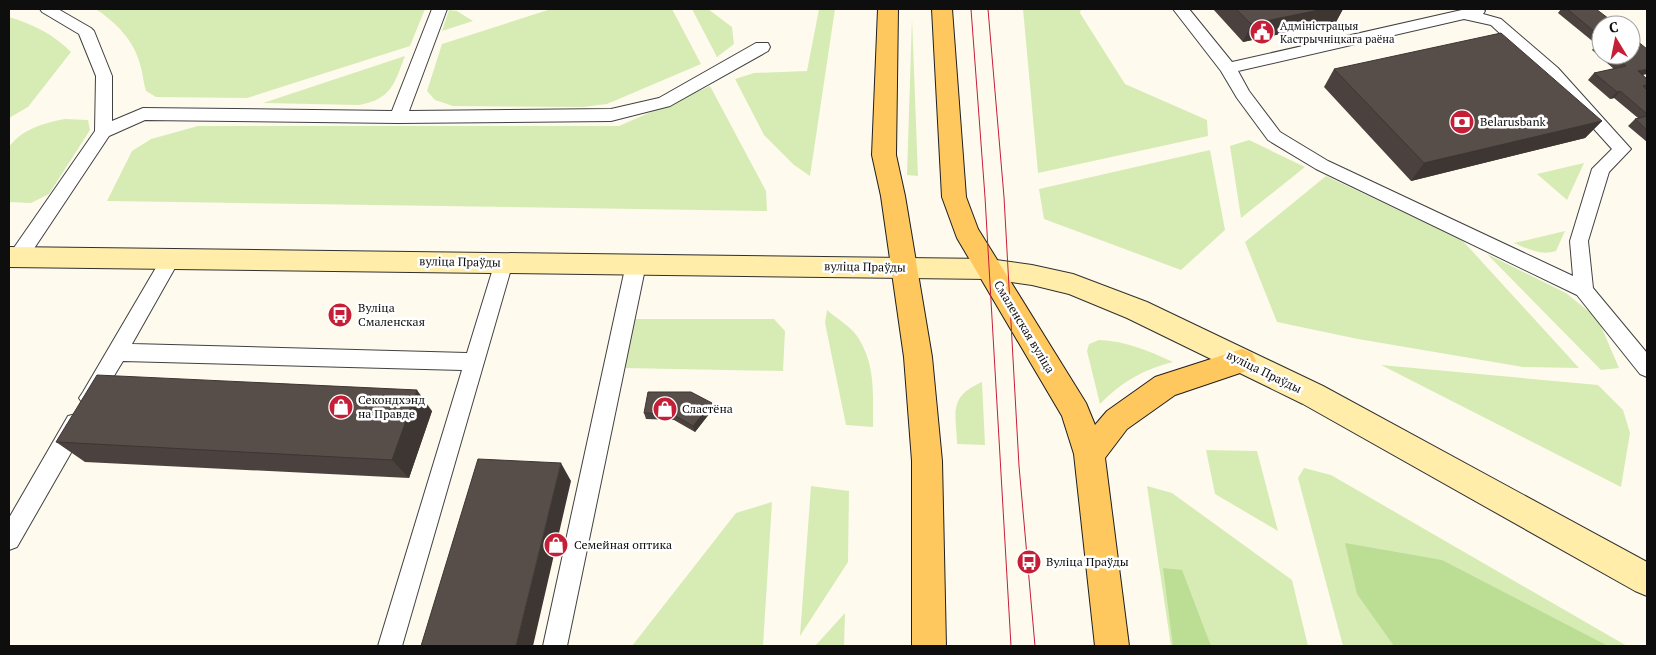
<svg xmlns="http://www.w3.org/2000/svg" width="1656" height="655" font-family="'PT Serif',serif">
<style>
.green{fill:#d7ecb5}
.forest{fill:#bcdd94}
.lines{fill:none;stroke-linecap:round;stroke-linejoin:round}
.service-casing{stroke:#414141;stroke-width:2}
.secondary-casing{stroke:#303030;stroke-width:2}
.primary-casing{stroke:#1f1f1f;stroke-width:2}
.service{fill:#fff;fill-rule:evenodd}
.secondary{fill:#ffeda9;fill-rule:evenodd}
.primary{fill:#ffc85e;fill-rule:evenodd}
.tram{stroke:#c51e37;stroke-width:1}
.wall{fill:#4b423f}
.shaded-wall{fill:#3d3633}
.building{fill:#574d49;stroke:#3d3633}
.labels{text-anchor:middle;stroke-width:5;stroke-linejoin:round;paint-order:stroke}
.far-poi-label{font-size:11px;fill:#0e0e0e;stroke:#fff;text-anchor:start}
.poi-label{font-size:12px;fill:#0e0e0e;stroke:#fff;text-anchor:start}
.street-label{font-size:12px;fill:#0e0e0e;stroke:#fff}
</style>
<rect width="100%" height="100%" fill="#fffaee"/>
<!-- green -->
<path class="green" d="M96 9H425L410 46 247 98 156 97 146 91C143 82 143 73 140 64 133 39 116 23 96 9Z
M551 9H672L701 64 607 104 583 107 453 106 435 100 427 91 442 44Z
M692 9H708L732 27 734 44 717 57Z
M819 9H835L810 176 794 165 764 135 735 79 754 73 807 71Z
M1023 9H1081L1080 13 1125 84 1207 120 1208 136 1038 173Z
M449 10 457 11 473 21 442 31Z
M9 17C33 24 53 34 71 52L28 107 9 118Z
M912 18 918 176 907 175Z
M405 56C394 84 392 99 359 105L263 103Z
M710 86 766 191 767 211 107 201 132 151 151 139 198 126H619Z
M65 119 88 120 90 130 49 194 31 203 9 202V147C22 129 44 123 65 119Z
M1249 140 1305 167 1241 218 1230 146Z
M1210 150 1225 230 1181 270 1044 219 1039 189Z
M1584 163 1567 200 1537 174Z
M1326 176 1462 240 1579 368 1523 367 1358 339 1277 322 1245 242Z
M1565 231 1556 251C1541 256 1528 249 1514 243Z
M1487 254 1566 293 1598 319 1619 368 1601 370Z
M827 310C836 318 850 326 857 336 876 364 873 395 873 427L846 425 825 323Z
M634 319H774L785 331 783 371 624 368Z
M1099 340C1126 341 1149 351 1173 362 1144 369 1121 382 1100 404L1087 351 1089 344Z
M1381 365 1598 385 1623 410 1630 433 1621 487Z
M982 382 985 445 957 444C956 412 948 397 982 382Z
M1206 450 1257 451 1278 531 1215 494Z
M1304 468 1331 475 1627 646H1343L1298 478Z
M811 486 849 491 848 562 800 636Z
M1147 486 1172 493 1292 580 1308 646H1171Z
M772 502 763 646H632L736 513Z
M845 613 844 646H815Z"/>
<!-- forest -->
<path class="forest" d="M1345 543 1442 560 1608 646H1394L1357 594Z
M1163 568 1182 570 1211 646H1173Z"/>
<g class="lines">
<defs>
<path id="service" d="M40 9H58L91 28 94 31 112 76V121L143 108 392 111 432 9H447L409 111 611 109 659 98 756 43H768L770 47 768 51 670 106 611 121 398 123 145 120 109 136 25 262 18 264 11 262 9 257 11 252 95 131 96 76 79 34 42 12Z
M1173 9H1189L1232 62 1466 9H1483L1485 11 1483 14 1501 19 1558 68 1631 149 1609 172 1588 241 1593 288 1647 353V377L1640 374 1577 295 1316 169 1268 140 1237 98 1221 71ZM1464 19 1491 25 1546 76 1612 149 1592 169 1570 241 1573 276 1328 161 1280 132 1249 91 1238 71Z
M171 252 178 254 180 259 132 344 467 353 495 262 497 257 504 255 511 257 513 262 402 646H378L462 370 123 361 97 404 90 407 83 404 79 398 83 392 164 254Z
M636 257 643 259 646 264 567 646H543L626 264 629 259Z
M76 414 84 416 87 423 84 430 17 547 9 550V518L68 416Z"/>
<path id="secondary" d="M9 247 989 259 1032 265 1073 274 1147 302 1323 386 1647 562V596L1635 591 1303 404 1127 318 1069 294 1032 285 989 279 9 267Z"/>
<path id="primary" d="M878 9H898L896 155 905 196 932 357 942 461 946 646H912V461L904 357 881 196 872 155Z
M932 9H952L966 197 978 229 1086 403 1095 425 1107 411 1155 377 1242 349 1252 353 1256 361 1252 369 1175 395 1127 429 1105 458 1129 646H1095L1074 454 1062 416 957 238 942 197Z"/>
</defs>
<!-- service casing -->
<use href="#service" class="service-casing"/>
<!-- secondary casing -->
<use href="#secondary" class="secondary-casing"/>
<!-- primary casing -->
<use href="#primary" class="primary-casing"/>
<!-- service -->
<use href="#service" class="service"/>
<!-- secondary -->
<use href="#secondary" class="secondary"/>
<!-- primary -->
<use href="#primary" class="primary"/>
<!-- tram -->
<path class="tram" d="M971 9 985 197 1011 646
M988 9 1004 197 1019 466 1035 646"/>
</g>
<!-- wall -->
<path class="wall" d="M1213 9H1343L1336 22 1243 42Z
M1561 9H1596L1601 25V55H1631L1643 75 1647 79V142L1628 126 1635 119 1638 118 1614 98 1610 99 1588 80 1594 73 1614 69 1592 50 1596 44 1558 13Z
M1334 69 1602 121 1585 138 1411 181 1324 87Z
M713 409 695 432 674 420 646 419 644 413Z
M432 411 409 478 85 462 56 442Z"/>
<!-- shaded-wall -->
<path class="shaded-wall" d="M1324 9H1343L1336 22 1243 42 1251 24Z
M1647 69V74L1631 78 1638 71Z
M1620 91 1614 98 1610 99 1617 92Z
M1602 121 1585 138 1411 181 1424 163Z
M417 390 432 411 409 478 392 460Z
M712 403 713 409 695 432 693 426Z
M561 463 571 481 533 646H516Z"/>
<!-- building -->
<path class="building" d="M1236 9H1324L1251 24Z
M1567 9H1596L1617 25H1601V37Z
M1501 33 1602 121 1424 163 1334 69Z
M1631 36 1647 49V69L1638 71 1647 79V85L1643 86 1647 90V114L1620 91 1617 92 1594 73 1626 66 1612 55H1631Z
M1647 116V130L1635 119Z
M97 375 417 390 392 460 56 442Z
M648 392H691L712 403 693 426 672 414 644 413Z
M478 459 561 463 516 646H421Z"/>
<!-- icons -->
<defs>
<symbol id="civic-disc" viewBox="-11 -11 22 22"><circle r="9.5" fill="#c51e37" stroke="#fff"/><path d="M-.6-6.5H3V-4.5H.6V-3L4-1V1h2V6H-6V1h2V-1L-.6-3ZM-1.2 2.5V6h2.4V2.5Z" fill="#fff"/></symbol>
<symbol id="bank-disc" viewBox="-11 -11 22 22"><circle r="9.5" fill="#c51e37" stroke="#fff"/><path d="M-6-4H6V4H-6ZM0-2.3a2.3 2.3 0 1 0 0 4.6a2.3 2.3 0 1 0 0-4.6Z" fill="#fff"/></symbol>
<symbol id="bus-disc" viewBox="-11 -11 22 22"><circle r="9.5" fill="#c51e37" stroke="#fff"/><path d="M-5-6H5V4H4V6H2V4H-2V6H-4V4H-5ZM-3.5-4V0h7V-4ZM-3.5 1.2v1.5H-2V1.2ZM2 1.2v1.5H3.5V1.2Z" fill="#fff"/></symbol>
<symbol id="shop-disc" viewBox="-11 -11 22 22"><circle r="9.5" fill="#c51e37" stroke="#fff"/><path d="M-5-2.5h2.3a2.7 3.5 0 0 1 5.4 0H5L5.5 6h-11ZM-1.5-2.5h3a1.5 2.3 0 0 0-3 0Z" fill="#fff"/></symbol>
</defs>
<g fill-rule="evenodd">
<use href="#civic-disc" x="1248" y="18" width="28" height="28"/>
<use href="#bank-disc" x="1448" y="108" width="28" height="28"/>
<use href="#bus-disc" x="326" y="301" width="28" height="28"/>
<use href="#shop-disc" x="327" y="393" width="28" height="28"/>
<use href="#shop-disc" x="651" y="395" width="28" height="28"/>
<use href="#shop-disc" x="542" y="531" width="28" height="28"/>
<use href="#bus-disc" x="1015" y="548" width="28" height="28"/>
</g>
<g class="labels">
<!-- far-poi labels -->
<g class="far-poi-label">
<text x="1280" y="30">Адміністрацыя<tspan x="1280" dy="13">Кастрычніцкага раёна</tspan></text>
</g>
<!-- poi labels -->
<g class="poi-label">
<text x="1480" y="126">Belarusbank</text>
<text x="358" y="312">Вуліца<tspan x="358" dy="14">Смаленская</tspan></text>
<text x="358" y="404">Секондхэнд<tspan x="358" dy="14">на Правде</tspan></text>
<text x="682" y="413">Сластёна</text>
<text x="574" y="549">Семейная оптика</text>
<text x="1046" y="566">Вуліца Праўды</text>
</g>
<!-- street labels -->
<g class="street-label">
<text transform="translate(460 262) rotate(1)" y="4">вуліца Праўды</text>
<text transform="translate(865 267) rotate(1)" y="4">вуліца Праўды</text>
<text transform="translate(1024 327) rotate(59)" y="4">Смаленская вуліца</text>
<text transform="translate(1264 372) rotate(26)" y="4">вуліца Праўды</text>
</g>
</g>
<!-- border -->
<rect width="1656" height="655" fill="none" stroke="#0e0e0e" stroke-width="20"/>
<!-- north arrow -->
<g transform="translate(1616 40) rotate(350)"><circle r="24" fill="#ffffff" stroke="#9f9f9f"/>
<path d="M0-4L9 19L0 12L-9 19Z" fill="#c51e37"/>
<text y="-8" font-size="14" font-weight="bold" text-anchor="middle" fill="#0e0e0e">С</text>
</g>
</svg>
